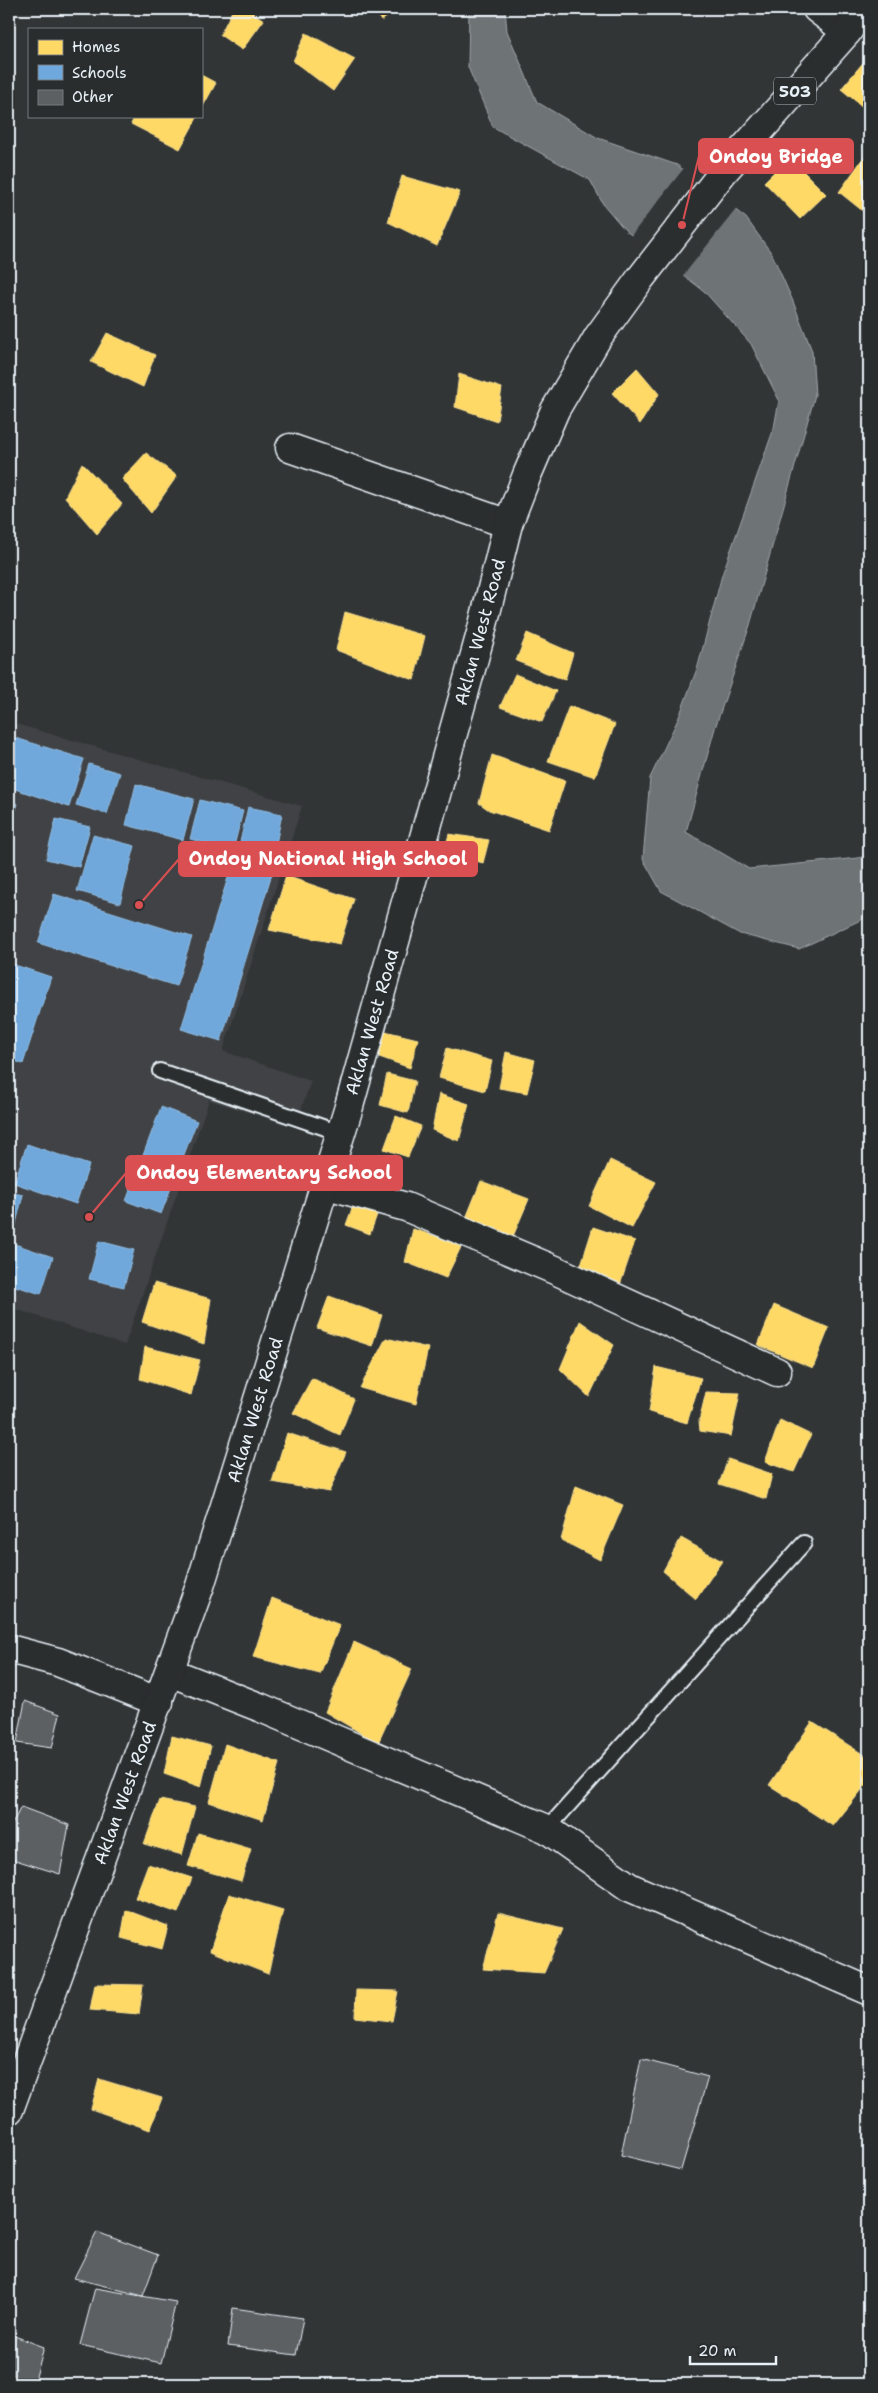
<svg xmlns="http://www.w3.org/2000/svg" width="878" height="2393" font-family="'Shantell Sans',sans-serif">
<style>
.built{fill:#3f4244}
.water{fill:#6e7376;stroke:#9fa5aa}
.pier{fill:#323536}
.homes{fill:#ffd966;stroke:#f8e092}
.schools{fill:#6fa8dc;stroke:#93bee4}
.building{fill:#5c6063;stroke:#e8f1f8}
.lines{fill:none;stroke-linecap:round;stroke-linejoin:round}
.lane-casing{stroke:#e8f1f8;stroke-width:18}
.street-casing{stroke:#e8f1f8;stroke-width:31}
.secondary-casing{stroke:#e8f1f8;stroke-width:31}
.primary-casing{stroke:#e8f1f8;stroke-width:31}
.lane{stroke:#2a2d2e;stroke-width:14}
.street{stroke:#2a2d2e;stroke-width:28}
.secondary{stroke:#2a2d2e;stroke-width:28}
.primary{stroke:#2a2d2e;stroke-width:28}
.labels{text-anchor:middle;stroke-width:5;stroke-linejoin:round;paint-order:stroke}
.shield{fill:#2a2d2e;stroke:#afb6bb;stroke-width:1}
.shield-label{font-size:16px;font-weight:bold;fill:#e8f1f8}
.street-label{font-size:18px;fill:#e8f1f8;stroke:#2a2d2e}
.leader{fill:none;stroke:#da5052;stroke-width:2}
.callout-dot{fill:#da5052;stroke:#2a2d2e;stroke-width:2}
.callout{fill:#da5052;stroke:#da5052;stroke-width:2}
.callout-label{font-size:19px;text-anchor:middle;font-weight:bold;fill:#fff}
</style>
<rect width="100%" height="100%" fill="#323536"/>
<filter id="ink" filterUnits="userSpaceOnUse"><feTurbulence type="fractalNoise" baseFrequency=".02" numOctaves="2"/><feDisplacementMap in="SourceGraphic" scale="10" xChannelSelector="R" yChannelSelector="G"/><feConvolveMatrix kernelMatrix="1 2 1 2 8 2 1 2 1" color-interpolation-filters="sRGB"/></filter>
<g filter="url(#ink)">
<!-- built -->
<path class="built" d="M9 722 302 806 223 1051 311 1081 295 1127 209 1100 125 1345 9 1307Z"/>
<!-- water -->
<path class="water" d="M469 9H505L507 31 537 102 598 138 677 165 746 218 772 254 792 299 812 351 815 395 750 625 715 728 686 832 749 869 858 858 869 855V916L799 949 740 934 661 891 643 859 650 778 679 717 698 666 722 575 774 428 779 400 751 344 704 291 626 231 603 204 590 180 493 127 468 67Z"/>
<!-- pier -->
<path class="pier" d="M684 168 737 208 682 277 630 237Z"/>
<!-- homes -->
<path class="homes" d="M233 9H247L264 20 242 50 220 35Z
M374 9H398L381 21Z
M306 33 355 59 333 91 293 61Z
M867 58 869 60V112L841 89Z
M201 75 216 83 201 110Z
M135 116H198L180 149 131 124Z
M869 150V216L839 192Z
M789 157 826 194 800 219 764 182Z
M402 176 460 192 437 246 388 222Z
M107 333 155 355 143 387 91 362Z
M637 368 659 394 640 424 612 393Z
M459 374 502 388 497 421 455 407Z
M146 453 177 476 151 513 122 479Z
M82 463 122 504 97 534 65 497Z
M345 612 425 636 414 680 336 650Z
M527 633 573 653 565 680 516 661Z
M515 674 556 691 542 722 500 707Z
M569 706 615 724 595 777 548 761Z
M492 755 565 781 549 830 489 810 479 803Z
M449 834 489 840 483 863 444 852Z
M286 876 354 899 340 944 269 930Z
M385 1031 418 1039 410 1068 371 1054Z
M447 1048 492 1061 485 1091 439 1078Z
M506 1052 535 1060 527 1093 499 1088Z
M387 1074 415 1081 408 1113 380 1105Z
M439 1094 469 1104 459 1141 432 1130Z
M396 1116 421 1126 408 1157 384 1149Z
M610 1160 656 1182 632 1228 589 1206Z
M481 1181 529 1199 511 1241 464 1223Z
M354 1203 378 1212 370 1234 346 1225Z
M593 1227 635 1241 620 1285 579 1271Z
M413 1229 462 1245 446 1278 405 1262Z
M154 1283 211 1299 204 1344 142 1322Z
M329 1296 382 1315 372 1346 317 1328Z
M774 1305 829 1328 813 1368 758 1345Z
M580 1321 614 1345 589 1397 560 1369Z
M386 1338 428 1348 416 1404 360 1388Z
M145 1347 200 1360 191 1395 140 1379Z
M656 1367 701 1378 687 1423 649 1412Z
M312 1378 354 1399 340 1435 293 1413Z
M706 1392 740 1393 731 1436 700 1431 699 1421Z
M780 1420 811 1435 794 1472 765 1462Z
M287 1433 346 1452 329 1492 272 1482Z
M728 1459 772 1474 766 1499 719 1484Z
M576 1486 623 1505 600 1560 561 1540Z
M681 1538 722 1561 696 1599 663 1571Z
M272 1598 340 1625 320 1674 253 1657Z
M354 1642 412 1669 378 1743 325 1712Z
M812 1722 869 1758V1781L833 1826 769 1785Z
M172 1736 211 1746 201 1787 164 1774Z
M225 1744 279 1763 263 1820 209 1802Z
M160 1800 195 1807 182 1855 144 1844Z
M198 1833 251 1849 241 1881 188 1866Z
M148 1864 192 1878 178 1913 135 1898Z
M229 1894 283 1910 268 1974 210 1951Z
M126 1910 168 1926 162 1949 121 1938Z
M498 1913 563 1929 544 1973 483 1969Z
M95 1984 143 1985 139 2014 90 2010Z
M356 1990 398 1991 392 2021 355 2017Z
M99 2079 162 2098 150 2130 91 2109Z"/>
<!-- schools -->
<path class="schools" d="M9 736 84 759 69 807 9 787Z
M89 764 120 773 107 814 76 805Z
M136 784 194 799 183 840 126 825Z
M9 800 18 804 9 828Z
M200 800 243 811 233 850 190 839Z
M248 807 282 814 273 859 238 851Z
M56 819 90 827 79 867 46 859Z
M93 835 135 846 120 903 77 891Z
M234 858 273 870 221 1041 181 1029Z
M54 894 192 937 176 986 38 943Z
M9 963 51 977 23 1064 9 1059Z
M161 1107 197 1121 161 1214 126 1201Z
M27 1144 89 1165 76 1204 14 1183Z
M9 1192 23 1195 14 1232 9 1231Z
M99 1241 134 1250 124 1287 89 1279Z
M9 1242 53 1257 41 1294 9 1284Z"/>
<!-- building -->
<path class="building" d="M25 1701 60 1714 52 1748 17 1743Z
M21 1807 69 1825 60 1874 9 1858V1830Z
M641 2059 708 2077 681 2170 621 2155Z
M97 2232 158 2255 143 2296 74 2278Z
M95 2288 176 2302 161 2363 80 2345Z
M233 2308 303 2318 296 2355 228 2346Z
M9 2334 44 2347 34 2384H24L9 2379Z"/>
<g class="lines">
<defs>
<path id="lane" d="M160 1071 340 1133
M547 1829 804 1543"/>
<path id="street" d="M817 9 847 32
M290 448 508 524
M324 1184 406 1207 555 1270 777 1372
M9 1649 58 1662 159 1702"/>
<path id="secondary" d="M170 1672 259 1707 547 1829 629 1887 869 1991"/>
<path id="primary" d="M9 2110 200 1586 348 1110 481 633 508 524 527 475 555 410 598 337 640 279 724 171 847 32 863 9"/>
</defs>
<!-- lane casing -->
<use href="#lane" class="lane-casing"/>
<!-- street casing -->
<use href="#street" class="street-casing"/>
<!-- secondary casing -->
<use href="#secondary" class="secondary-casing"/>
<!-- primary casing -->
<use href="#primary" class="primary-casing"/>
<!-- lane -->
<use href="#lane" class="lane"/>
<!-- street -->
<use href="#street" class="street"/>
<!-- secondary -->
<use href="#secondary" class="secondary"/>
<!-- primary -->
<use href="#primary" class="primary"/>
</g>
</g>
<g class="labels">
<!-- shield labels -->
<rect class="shield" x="774" y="77.5" width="42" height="27" rx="4"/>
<g class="shield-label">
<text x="795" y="97">503</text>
</g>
<!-- street labels -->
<g class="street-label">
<text transform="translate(480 632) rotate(-75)" y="6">Aklan West Road</text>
<text transform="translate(372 1022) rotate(-74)" y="6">Aklan West Road</text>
<text transform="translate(255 1410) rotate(-73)" y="6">Aklan West Road</text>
<text transform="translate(125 1793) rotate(-70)" y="6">Aklan West Road</text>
</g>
</g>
<!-- callouts -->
<path class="leader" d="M682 225L699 156M139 905L179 859M89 1217L126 1173"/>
<g class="callout-dot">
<circle cx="682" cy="225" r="5"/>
<circle cx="139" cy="905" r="5"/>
<circle cx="89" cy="1217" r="5"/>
</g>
<g class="callout">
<rect x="699" y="139" width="154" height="34" rx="5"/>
<rect x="179" y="842" width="298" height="34" rx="5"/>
<rect x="126" y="1156" width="276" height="34" rx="5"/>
</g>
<g class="callout-label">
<text x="776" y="163">Ondoy Bridge</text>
<text x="328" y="865">Ondoy National High School</text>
<text x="264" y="1179">Ondoy Elementary School</text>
</g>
<!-- margin -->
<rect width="878" height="2393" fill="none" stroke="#2a2d2e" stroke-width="30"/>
<rect x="15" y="15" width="848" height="2363" fill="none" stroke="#e8f1f8" stroke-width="2" filter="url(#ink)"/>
<!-- legend -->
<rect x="28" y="28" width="175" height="90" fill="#2a2d2e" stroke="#767b7f"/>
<rect x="38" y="40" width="25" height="15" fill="#ffd966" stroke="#767b7f"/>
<text x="72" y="52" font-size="15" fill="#e8f1f8">Homes</text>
<rect x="38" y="65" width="25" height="15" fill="#6fa8dc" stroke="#767b7f"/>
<text x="72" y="78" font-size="15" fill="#e8f1f8">Schools</text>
<rect x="38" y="90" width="25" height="15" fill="#5c6063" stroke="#767b7f"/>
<text x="72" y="102" font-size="15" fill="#e8f1f8">Other</text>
<!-- scale -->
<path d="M690 2356v8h86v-8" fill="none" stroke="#e8f1f8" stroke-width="2.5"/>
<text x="698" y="2356" font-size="15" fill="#e8f1f8" stroke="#2a2d2e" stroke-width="4" paint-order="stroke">20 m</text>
</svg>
